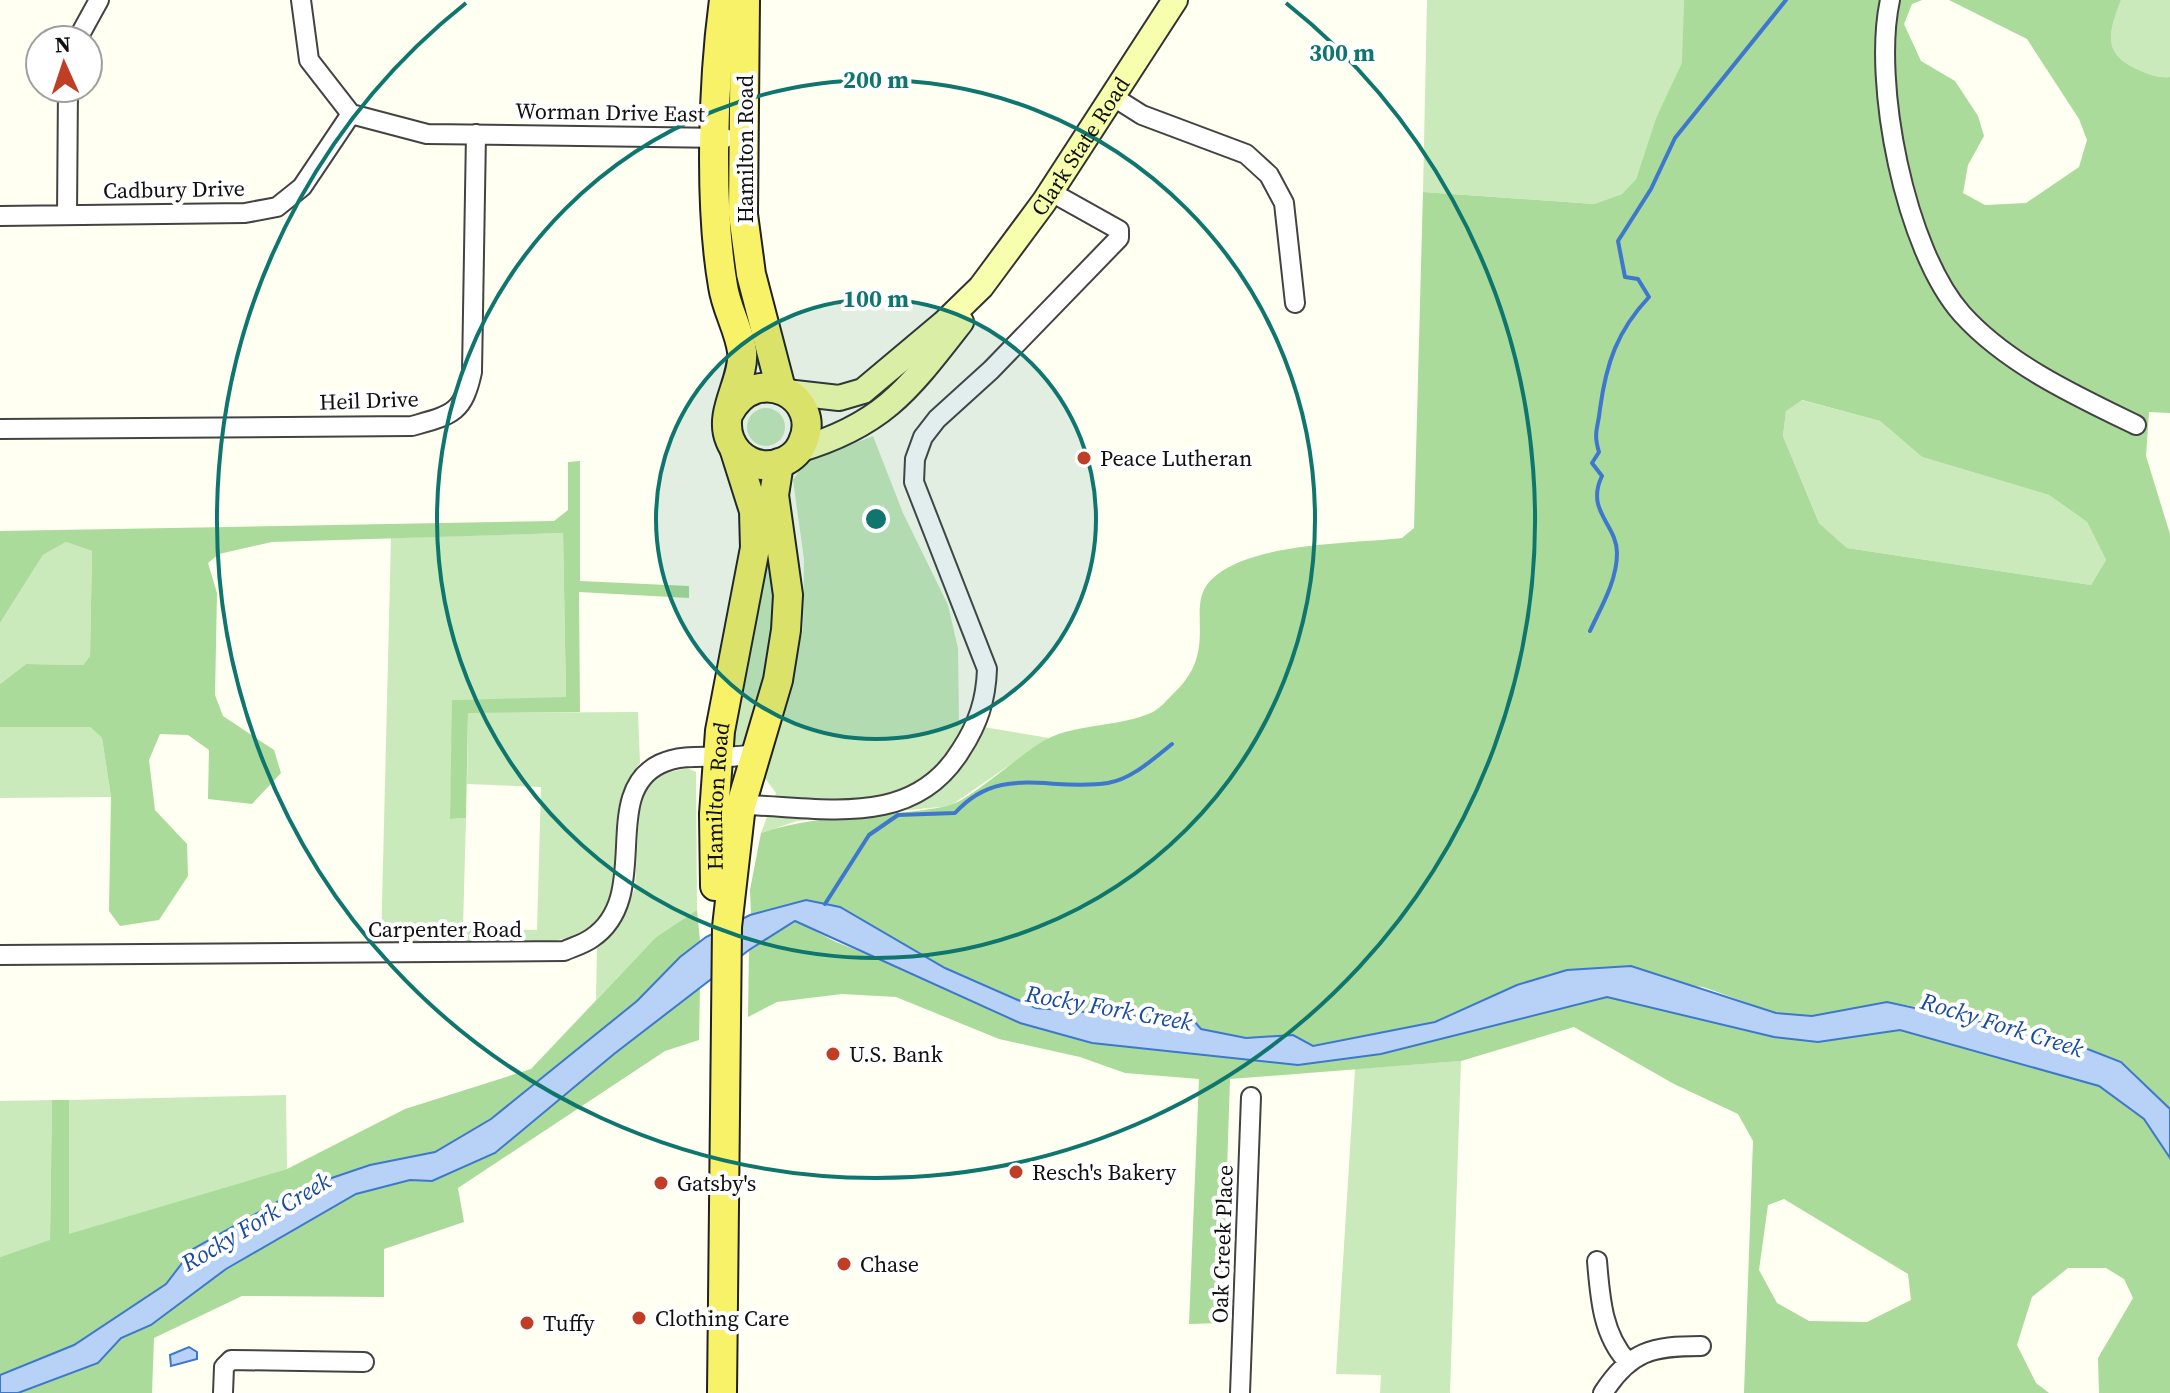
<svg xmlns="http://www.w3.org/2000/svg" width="2170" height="1393" font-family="'Source Serif 4',serif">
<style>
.green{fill:#caeabb}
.forest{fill:#aadb9a;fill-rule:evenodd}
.water{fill:#b7d2f6;stroke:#3d77ce;stroke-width:2}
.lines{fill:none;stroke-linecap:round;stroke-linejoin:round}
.stream{stroke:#3d77ce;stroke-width:4}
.street-casing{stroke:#434343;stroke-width:22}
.secondary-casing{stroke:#323232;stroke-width:28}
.primary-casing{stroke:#212121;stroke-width:32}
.street{stroke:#fff;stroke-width:18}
.secondary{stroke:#f7ffae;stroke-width:24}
.primary{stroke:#f8f269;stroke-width:28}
.ring{fill:none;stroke:#0f766e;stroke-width:4}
.poi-dot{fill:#c13e26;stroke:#fff;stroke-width:3}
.labels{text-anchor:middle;stroke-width:8;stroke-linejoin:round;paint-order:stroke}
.street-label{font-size:22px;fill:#101010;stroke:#fff}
.poi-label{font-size:22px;fill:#101010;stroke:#fff;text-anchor:start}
.water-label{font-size:24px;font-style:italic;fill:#174aa3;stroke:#fff}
.centre{fill:#0f766e;stroke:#fff;stroke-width:4}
.ring-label{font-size:24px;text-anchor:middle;font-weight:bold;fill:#0f766e;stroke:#fff;stroke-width:8;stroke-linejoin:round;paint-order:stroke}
</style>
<rect width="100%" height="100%" fill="#fffff2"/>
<!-- green -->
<path class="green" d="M1427 0H1684L1683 63 1656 118 1636 179 1622 194 1594 204 1423 192Z
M2121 0H2170V77C2158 78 2150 75 2139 70 2101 54 2109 32 2121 0Z
M1801 400 1880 421 1922 457 2049 495 2087 522 2106 560 2091 585 1847 548 1819 523 1783 436 1786 410Z
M747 427a19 19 0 1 1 38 0a19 19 0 1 1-38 0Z
M873 436 903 513 948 605 958 648 959 723 1049 738 950 806 797 821 761 833 776 793 764 777 803 629 804 559 793 480 804 463Z
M775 477 783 634 743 748 731 749 769 524 760 479Z
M563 533 566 698 453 700 450 819 466 818 463 928 537 930 541 787 467 784 468 713 638 712 640 763C611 799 617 828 615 872 615 894 601 923 581 933 544 951 427 944 381 945L391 538Z
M66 542 92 551 90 656 83 665 26 664 0 684V623L43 555Z
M0 727H90L102 738 111 797 0 798Z
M687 768 696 772 697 910 656 937 596 1000 597 945 622 919 635 888 640 796 654 776Z
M1461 1061 1450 1393H1380L1381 1375 1336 1374 1355 1069Z
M286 1095 287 1169 68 1235 69 1100Z
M52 1100 50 1241 0 1257V1101Z"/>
<!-- forest -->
<path class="forest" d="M1684 0H1922L1912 4 1904 24 1921 61 1955 81 1978 116 1984 136 1968 165 1963 193 1985 205 2026 203 2079 167 2087 140 2079 119 2027 39 1949 0H2121C2109 32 2101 54 2139 70 2150 75 2158 78 2170 77V413L2149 412 2146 456 2170 534V1109L2121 1062 2067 1041 1941 1011 1887 1002 1812 1016 1776 1013 1703 987 1567 970 1517 985 1435 1022 1355 1040 1313 1046 1293 1035 1246 1038 1201 1029 1194 1021 1036 1008 945 968 840 907 806 900 751 915 750 890 761 833C822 812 885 819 947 806 969 802 1022 752 1047 739 1079 723 1121 727 1153 712 1160 708 1166 701 1171 696 1222 651 1184 609 1210 581 1246 542 1352 544 1402 538L1414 528 1423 192 1594 204 1622 194 1636 179 1656 118 1682 63ZM1802 400 1880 421 1922 457 2049 495 2087 522 2106 560 2091 585 1847 548 1819 523 1783 436 1786 411Z
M580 461V581L689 586V598L579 592 580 712 468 713 466 818 450 819 452 700 566 697 563 533 272 542 219 554 208 563 217 593 215 695 223 716 274 750 281 773 252 804 208 799 209 750 188 735 160 734 149 760 155 810 187 844 188 876 159 920 120 926 109 911 111 797 102 738 90 727H0V684L26 664 83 665 90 656 92 551 66 542 43 555 0 623V531L554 521 568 510V462Z
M697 910 700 941 637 1001 491 1119 435 1152 370 1165 302 1188 193 1249 167 1284 74 1345 0 1375V1257L50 1240 52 1100H69V1234L287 1169 405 1109 531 1069 656 937Z
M796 921 836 942 1092 1043 1298 1065 1381 1054 1607 997 1774 1037 1818 1042 1900 1030 2099 1086 2144 1119 2170 1158V1393H2099L2098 1358 2133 1298 2124 1279 2106 1268H2068L2032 1297 2017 1345 2036 1383 2049 1393H1744L1753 1141 1738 1114 1674 1084 1574 1027 1461 1061 1230 1079 1222 1323 1189 1324 1199 1079 1125 1073 1080 1057 999 1039 896 997 842 994 777 1002 748 1017 749 950ZM1784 1199 1908 1274 1911 1300 1867 1322 1809 1321 1777 1303 1759 1270 1768 1205Z
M700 987 699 1040 665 1051 458 1188 464 1222 384 1249V1297L242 1296 154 1338 152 1393H18L98 1363 121 1338 151 1325 226 1269 356 1194 411 1180 432 1181 614 1054Z"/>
<!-- water -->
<path class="water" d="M806 900 840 907 945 968 1036 1008 1194 1021 1201 1029 1246 1038 1293 1035 1313 1046 1435 1022 1517 985 1567 970 1631 966 1776 1013 1812 1016 1887 1002 2067 1041 2121 1062 2170 1109V1158L2144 1119 2099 1086 1900 1030 1818 1042 1774 1037 1607 997 1381 1054 1298 1065 1092 1043 1020 1023 795 921 749 950 614 1054 495 1153 432 1181 410 1180 356 1194 226 1269 151 1325 121 1338 98 1363 18 1393H0V1375L74 1345 166 1284 193 1249 302 1188 370 1165 435 1152 491 1119 637 1001 680 957 706 937 750 915Z
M189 1347 197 1352V1359L171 1366 170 1355Z"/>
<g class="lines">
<!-- stream -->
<path class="stream" d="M1590 631C1601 607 1617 581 1617 553 1617 524 1585 511 1602 476L1592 463 1599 452C1593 432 1598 429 1600 409 1606 364 1617 331 1649 297L1638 279 1625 277 1618 241 1651 189 1675 138 1786 0
M825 904 869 835 898 815 955 813C1000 763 1049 792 1108 783 1132 779 1153 759 1172 744"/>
<defs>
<path id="street" d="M301 0 309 60 351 114 427 134 725 138
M1890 0C1872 82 1905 250 1962 314 2007 364 2076 396 2136 425
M77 40 99 0
M1112 96 1142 115 1246 154 1269 175 1284 203 1295 303
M67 215 68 88
M0 216 245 213 277 207 302 187 351 114
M0 429 412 426C451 415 463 414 472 372L476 134
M741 805C820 806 912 831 961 750 978 724 986 700 987 669L914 482 915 459 923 437 937 419 991 370 1119 238V230L1051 192
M0 955 564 951C573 947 584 944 592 938 654 896 598 794 660 764 689 750 726 762 757 753
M1597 1261C1600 1296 1602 1334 1627 1361
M223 1393 224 1367 231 1360 364 1362
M1240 1393 1251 1097
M1603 1393C1630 1351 1652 1346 1701 1346"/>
<g id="secondary">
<path id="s1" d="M786 392 839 398 863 391 944 323 981 287 1044 202 1175 0"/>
<path d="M798 450C883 425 908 390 961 322"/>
</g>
<g id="primary">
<path d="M724 0C713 82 709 205 723 286 726 308 739 329 742 351 745 380 718 412 730 440 738 460 760 470 780 463 789 460 798 453 802 444 825 397 756 361 729 413"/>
<path d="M745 0 743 214 751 274 781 389"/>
<path id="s2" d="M715 886 714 814 720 731 755 548 754 511 735 451"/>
<path d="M722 1393 727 927 741 805 778 680 786 630 788 595 774 495 779 463"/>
</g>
</defs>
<!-- street casing -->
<use href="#street" class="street-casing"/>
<!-- secondary casing -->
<use href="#secondary" class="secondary-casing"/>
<!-- primary casing -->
<use href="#primary" class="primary-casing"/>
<!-- street -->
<use href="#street" class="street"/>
<!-- secondary -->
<use href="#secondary" class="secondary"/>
<!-- primary -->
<use href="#primary" class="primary"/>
</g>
<!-- distance rings -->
<circle cx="876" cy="519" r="220" fill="#0f766e" fill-opacity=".12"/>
<g class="ring">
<circle cx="876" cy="519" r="220"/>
<circle cx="876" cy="519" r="439"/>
<path d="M1286 3A659 659 0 1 1 466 3"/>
</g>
<!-- markers -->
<g class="poi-dot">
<circle cx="1084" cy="458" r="8"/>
<circle cx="833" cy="1054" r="8"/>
<circle cx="1016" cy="1172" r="8"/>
<circle cx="661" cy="1183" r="8"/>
<circle cx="844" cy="1264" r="8"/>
<circle cx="639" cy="1318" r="8"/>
<circle cx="527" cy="1323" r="8"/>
</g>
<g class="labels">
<!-- street labels -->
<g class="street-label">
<text transform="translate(610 112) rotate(1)" y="8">Worman Drive East</text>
<text dy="8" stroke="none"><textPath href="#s1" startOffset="408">Clark State Road</textPath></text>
<text transform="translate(745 149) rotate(-90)" y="8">Hamilton Road</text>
<text transform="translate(174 189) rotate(-1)" y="8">Cadbury Drive</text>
<text transform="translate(369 400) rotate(-2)" y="8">Heil Drive</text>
<text dy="8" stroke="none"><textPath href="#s2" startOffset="90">Hamilton Road</textPath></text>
<text x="445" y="937">Carpenter Road</text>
<text transform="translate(1222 1244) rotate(-88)" y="8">Oak Creek Place</text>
</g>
<!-- poi labels -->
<g class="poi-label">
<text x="1100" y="466">Peace Lutheran</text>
<text x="849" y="1062">U.S. Bank</text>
<text x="1032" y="1180">Resch's Bakery</text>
<text x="677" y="1191">Gatsby's</text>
<text x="860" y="1272">Chase</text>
<text x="655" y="1326">Clothing Care</text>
<text x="543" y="1331">Tuffy</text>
</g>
<!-- water labels -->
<g class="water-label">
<text transform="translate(1109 1008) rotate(10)" y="8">Rocky Fork Creek</text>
<text transform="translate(2002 1025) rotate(17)" y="8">Rocky Fork Creek</text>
<text transform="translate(256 1222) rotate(-31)" y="8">Rocky Fork Creek</text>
</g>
</g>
<circle cx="876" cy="519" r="12" class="centre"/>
<g class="ring-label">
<text x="1342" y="61">300 m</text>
<text x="876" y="88">200 m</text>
<text x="876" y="307">100 m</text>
</g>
<!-- north arrow -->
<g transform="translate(64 64) rotate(357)"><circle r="38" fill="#ffffff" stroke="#9f9f9f" stroke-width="2"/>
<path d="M0-6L14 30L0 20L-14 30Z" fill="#c13e26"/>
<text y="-12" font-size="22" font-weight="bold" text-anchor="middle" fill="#101010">N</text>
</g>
</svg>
